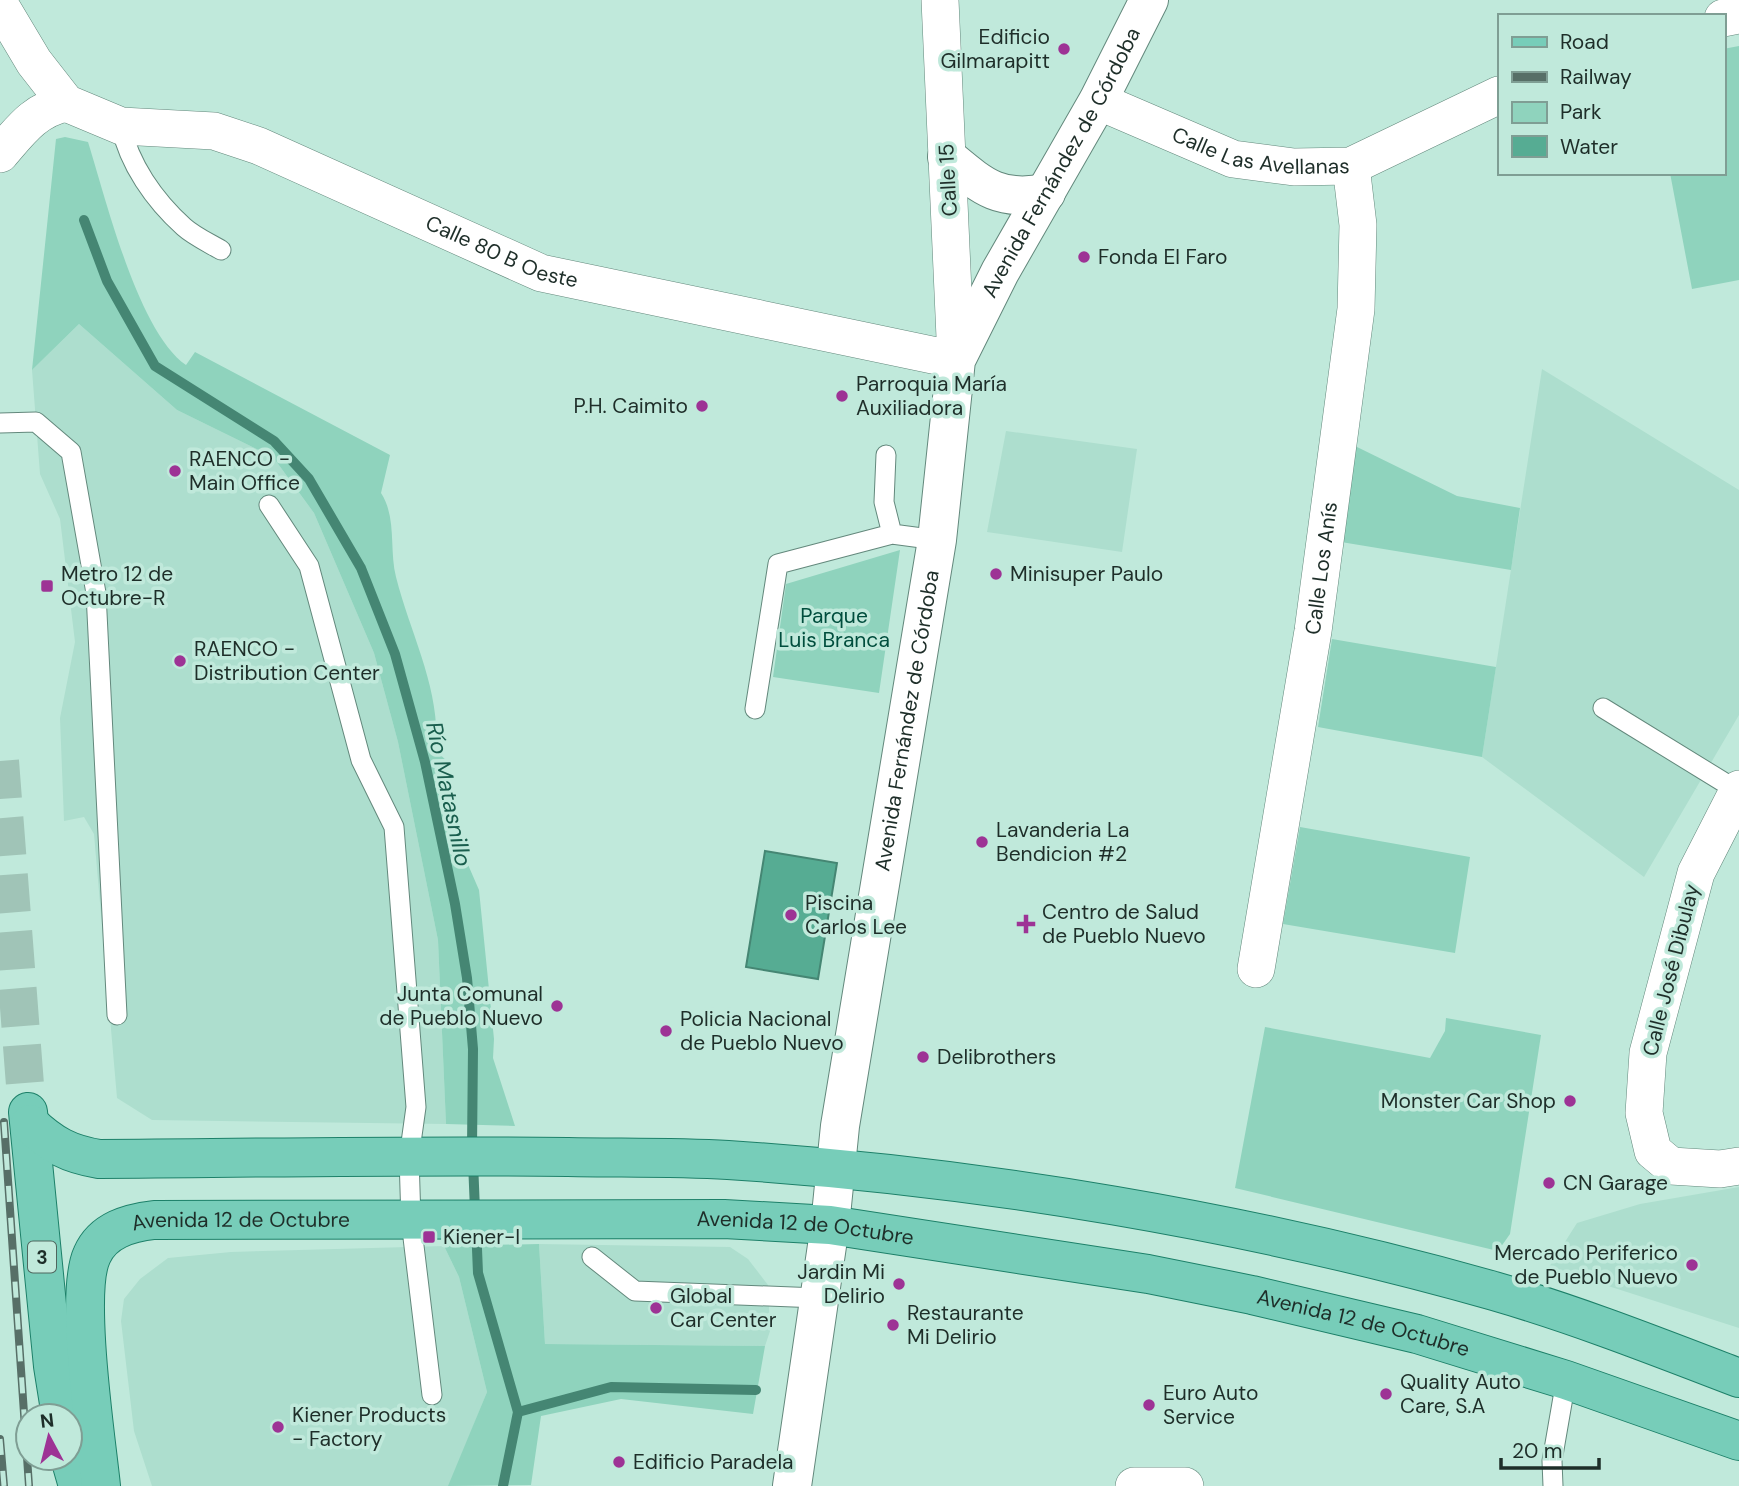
<svg xmlns="http://www.w3.org/2000/svg" width="1739" height="1486" font-family="'DM Sans',sans-serif">
<style>
.built{fill:#addece}
.green{fill:#8fd3bd}
.water{fill:#56ac93;stroke:#458673;stroke-width:2}
.lines{fill:none;stroke-linecap:round;stroke-linejoin:round}
.stream{stroke:#458673;stroke-width:10}
.primary-tunnel{stroke:#a0c4b7;stroke-width:38;stroke-dasharray:38 19;stroke-linecap:butt}
.service-casing{stroke:#63887c;stroke-width:21}
.minor-casing{stroke:#63887c;stroke-width:38}
.secondary-casing{stroke:#63887c;stroke-width:40}
.primary-casing{stroke:#1d8069;stroke-width:40}
.service{stroke:#fff;stroke-width:19}
.minor{stroke:#fff;stroke-width:37}
.secondary{stroke:#fff;stroke-width:38}
.primary{stroke:#77cdb9;stroke-width:38}
.rail-casing{stroke:#576f67;stroke-width:8}
.rail{stroke:#c0e9db;stroke-width:5;stroke-dasharray:16;stroke-linecap:butt}
.poi-dot{fill:#9d3395;stroke:#c0e9db;stroke-width:2.5}
.labels{text-anchor:middle;stroke-width:7;stroke-linejoin:round;paint-order:stroke}
.shield{fill:#c0e9db;stroke:#4f665e;stroke-width:2}
.shield-label{font-size:19px;font-weight:bold;fill:#1e2e29}
.poi-label{font-size:21px;fill:#1e2e29;stroke:#c0e9db;text-anchor:start}
.street-label{font-size:21px;fill:#1e2e29;stroke:#c0e9db}
.park-label{font-size:21px;fill:#004e3d;stroke:#c0e9db}
.water-label{font-size:23px;font-style:italic;fill:#195e4d;stroke:#c0e9db}
</style>
<rect width="100%" height="100%" fill="#c0e9db"/>
<!-- built -->
<path class="built" d="M79 324 177 410 273 457 314 513 374 653 398 742 438 940 446 1124 152 1120 117 1098 94 834 84 817 64 821 60 718 75 642 60 519 40 474 32 370Z
M1542 369 1739 490V715L1644 877 1482 757Z
M1006 431 1137 449 1122 552 987 532Z
M1739 1187V1328L1549 1267 1577 1223 1640 1204Z
M539 1244 730 1247 748 1259 768 1285 770 1331 765 1346 545 1344Z
M444 1246 459 1277 487 1392 449 1486H152L134 1431 121 1321 124 1299 140 1279 168 1258 231 1252Z"/>
<!-- green -->
<path class="green" d="M1739 46V280L1692 289 1670 173H1723V49Z
M65 137 88 142C106 199 138 332 186 365L195 352 390 455 381 493C397 518 389 549 396 577 411 636 441 689 436 751L447 761 443 807 479 890 494 1039 493 1058 515 1126 446 1124 438 940 398 742 374 653 314 513 273 457 177 410 79 324 32 370 56 139Z
M1355 446 1457 496 1520 508 1511 570 1341 542Z
M900 550 879 693 773 677 786 584Z
M1332 639 1496 667 1482 757 1318 727Z
M1300 827 1470 857 1455 953 1283 924Z
M1446 1018 1541 1035 1510 1234 1498 1251 1235 1188 1265 1027 1430 1058 1445 1031Z
M539 1244 545 1344 765 1346 753 1414 621 1399 541 1416 531 1485 448 1486 487 1392 459 1277 444 1246Z"/>
<!-- water -->
<path class="water" d="M765 851 837 863 818 979 746 967Z"/>
<g class="lines">
<!-- stream -->
<path class="stream" d="M84 220 107 281 155 366 274 441 309 479 361 568 395 654 425 762 455 904 467 978 473 1049 472 1147
M473 1162 475 1210
M476 1225 478 1273 518 1412 503 1486
M518 1412 611 1387 756 1390"/>
<!-- primary-tunnel -->
<path class="primary-tunnel" d="M0 761 26 1098"/>
<defs>
<path id="service" d="M121 126C129 164 154 200 184 227 194 236 209 243 221 250
M0 423 36 422 71 452 96 593 117 1015
M886 455 884 502 892 534
M269 505 309 566 361 760 394 827 416 1107 409 1157 411 1221 432 1395
M1603 708 1738 791
M755 709 778 564 892 534 937 540
M592 1257 635 1291 818 1298
M1553 1486 1552 1461 1566 1380"/>
<g id="minor">
<path id="s1" d="M0 5 34 62 66 103 121 126 214 131 259 146 541 273 956 360 940 0"/>
<path d="M1723 18 1739 15"/>
<path id="s2" d="M1098 101 1233 159 1294 167 1351 166 1499 95"/>
<path d="M0 154C20 131 34 110 66 103"/>
<path d="M1739 789 1696 873 1648 1053 1644 1113 1653 1151 1671 1166 1720 1169 1739 1166"/>
<path id="s3" d="M1256 969 1313 631 1356 309 1358 225 1351 166"/>
<path d="M1134 1486H1185"/>
</g>
<g id="secondary">
<path d="M947 157C982 186 998 202 1046 193"/>
<path id="s4" d="M792 1486 830 1225 840 1126 937 540 956 360 1000 272 1098 101 1149 0"/>
</g>
<g id="primary">
<path d="M28 1112 53 1366 61 1416"/>
<path d="M30 1124C52 1145 69 1154 99 1159 256 1158 412 1155 568 1157 621 1158 675 1157 728 1160 980 1176 1251 1222 1494 1291 1577 1315 1658 1347 1739 1378"/>
<path d="M70 1458 78 1486"/>
<path id="s5" d="M101 1486C96 1438 74 1293 92 1255 103 1230 129 1223 154 1220L724 1219 830 1225 1148 1274 1252 1295 1417 1334 1566 1380 1739 1441"/>
</g>
</defs>
<!-- service casing -->
<use href="#service" class="service-casing"/>
<!-- minor casing -->
<use href="#minor" class="minor-casing"/>
<!-- secondary casing -->
<use href="#secondary" class="secondary-casing"/>
<!-- primary casing -->
<use href="#primary" class="primary-casing"/>
<!-- service -->
<use href="#service" class="service"/>
<!-- minor -->
<use href="#minor" class="minor"/>
<!-- secondary -->
<use href="#secondary" class="secondary"/>
<!-- primary -->
<use href="#primary" class="primary"/>
<defs>
<path id="rail" d="M4 1122 29 1486
M0 1439 4 1486"/>
</defs>
<!-- rail casing -->
<use href="#rail" class="rail-casing"/>
<!-- rail -->
<use href="#rail" class="rail"/>
</g>
<!-- markers -->
<g class="poi-dot">
<circle cx="1064" cy="49" r="7"/>
<circle cx="1084" cy="257" r="7"/>
<circle cx="842" cy="396" r="7"/>
<circle cx="702" cy="406" r="7"/>
<circle cx="175" cy="471" r="7"/>
<circle cx="996" cy="574" r="7"/>
<rect x="40" y="579" width="14" height="14" rx="3.5"/>
<circle cx="180" cy="661" r="7"/>
<circle cx="982" cy="842" r="7"/>
<circle cx="791" cy="915" r="7"/>
<path d="M1022.5 913.5h7v7h7v7h-7v7h-7v-7h-7v-7h7z"/>
<circle cx="557" cy="1006" r="7"/>
<circle cx="666" cy="1031" r="7"/>
<circle cx="923" cy="1057" r="7"/>
<circle cx="1570" cy="1101" r="7"/>
<circle cx="1549" cy="1183" r="7"/>
<rect x="422" y="1230" width="14" height="14" rx="3.5"/>
<circle cx="1692" cy="1265" r="7"/>
<circle cx="899" cy="1284" r="7"/>
<circle cx="656" cy="1308" r="7"/>
<circle cx="893" cy="1325" r="7"/>
<circle cx="1386" cy="1394" r="7"/>
<circle cx="1149" cy="1405" r="7"/>
<circle cx="278" cy="1427" r="7"/>
<circle cx="619" cy="1462" r="7"/>
</g>
<g class="labels">
<!-- shield labels -->
<rect class="shield" x="28" y="1241.5" width="28" height="31" rx="5"/>
<g class="shield-label">
<text x="42" y="1264">3</text>
</g>
<!-- poi labels -->
<g class="poi-label">
<text x="1050" y="44" text-anchor="end">Edificio<tspan x="1050" dy="24">Gilmarapitt</tspan></text>
<text x="1098" y="264">Fonda El Faro</text>
<text x="856" y="391">Parroquia María<tspan x="856" dy="24">Auxiliadora</tspan></text>
<text x="688" y="413" text-anchor="end">P.H. Caimito</text>
<text x="189" y="466">RAENCO -<tspan x="189" dy="24">Main Office</tspan></text>
<text x="61" y="581">Metro 12 de<tspan x="61" dy="24">Octubre-R</tspan></text>
<text x="1010" y="581">Minisuper Paulo</text>
<text x="194" y="656">RAENCO -<tspan x="194" dy="24">Distribution Center</tspan></text>
<text x="996" y="837">Lavanderia La<tspan x="996" dy="24">Bendicion #2</tspan></text>
<text x="805" y="910">Piscina<tspan x="805" dy="24">Carlos Lee</tspan></text>
<text x="1042" y="919">Centro de Salud<tspan x="1042" dy="24">de Pueblo Nuevo</tspan></text>
<text x="543" y="1001" text-anchor="end">Junta Comunal<tspan x="543" dy="24">de Pueblo Nuevo</tspan></text>
<text x="680" y="1026">Policia Nacional<tspan x="680" dy="24">de Pueblo Nuevo</tspan></text>
<text x="937" y="1064">Delibrothers</text>
<text x="1556" y="1108" text-anchor="end">Monster Car Shop</text>
<text x="1563" y="1190">CN Garage</text>
<text x="443" y="1244">Kiener-I</text>
<text x="1678" y="1260" text-anchor="end">Mercado Periferico<tspan x="1678" dy="24">de Pueblo Nuevo</tspan></text>
<text x="885" y="1279" text-anchor="end">Jardin Mi<tspan x="885" dy="24">Delirio</tspan></text>
<text x="670" y="1303">Global<tspan x="670" dy="24">Car Center</tspan></text>
<text x="907" y="1320">Restaurante<tspan x="907" dy="24">Mi Delirio</tspan></text>
<text x="1400" y="1389">Quality Auto<tspan x="1400" dy="24">Care, S.A</tspan></text>
<text x="1163" y="1400">Euro Auto<tspan x="1163" dy="24">Service</tspan></text>
<text x="292" y="1422">Kiener Products<tspan x="292" dy="24">- Factory</tspan></text>
<text x="633" y="1469">Edificio Paradela</text>
</g>
<!-- street labels -->
<g class="street-label">
<text dy="7" stroke="none"><textPath href="#s2" startOffset="173">Calle Las Avellanas</textPath></text>
<text dy="7" stroke="none"><textPath href="#s4" startOffset="1362">Avenida Fernández de Córdoba</textPath></text>
<text transform="translate(948 180) rotate(-93)" y="7">Calle 15</text>
<text dy="7" stroke="none"><textPath href="#s1" startOffset="584">Calle 80 B Oeste</textPath></text>
<text dy="7" stroke="none"><textPath href="#s3" startOffset="406">Calle Los Anís</textPath></text>
<text dy="7" stroke="none"><textPath href="#s4" startOffset="774">Avenida Fernández de Córdoba</textPath></text>
<text transform="translate(1671 970) rotate(-76)" y="7">Calle José Dibulay</text>
<text dy="7" stroke="none"><textPath href="#s5" startOffset="394">Avenida 12 de Octubre</textPath></text>
<text dy="7" stroke="none"><textPath href="#s5" startOffset="959">Avenida 12 de Octubre</textPath></text>
<text dy="7" stroke="none"><textPath href="#s5" startOffset="1526">Avenida 12 de Octubre</textPath></text>
</g>
<!-- park labels -->
<g class="park-label">
<text x="834" y="623">Parque<tspan x="834" dy="24">Luis Branca</tspan></text>
</g>
<!-- water labels -->
<g class="water-label">
<text transform="translate(449 794) rotate(78)" y="8">Río Matasnillo</text>
</g>
</g>
<!-- legend -->
<rect x="1498" y="14" width="228" height="161" fill="#c0e9db" stroke="#7f9e94" stroke-width="2"/>
<rect x="1512" y="37" width="35" height="10" fill="#77cdb9" stroke="#7f9e94" stroke-width="2"/>
<text x="1560" y="49" font-size="21" fill="#1e2e29">Road</text>
<rect x="1512" y="72" width="35" height="10" fill="#576f67" stroke="#7f9e94" stroke-width="2"/>
<text x="1560" y="84" font-size="21" fill="#1e2e29">Railway</text>
<rect x="1512" y="102" width="35" height="21" fill="#8fd3bd" stroke="#7f9e94" stroke-width="2"/>
<text x="1560" y="119" font-size="21" fill="#1e2e29">Park</text>
<rect x="1512" y="136" width="35" height="21" fill="#56ac93" stroke="#7f9e94" stroke-width="2"/>
<text x="1560" y="154" font-size="21" fill="#1e2e29">Water</text>
<!-- north arrow -->
<g transform="translate(49 1437) rotate(353)"><circle r="33" fill="#c0e9db" stroke="#7f9e94" stroke-width="2"/>
<path d="M0-5L12 26L0 18L-12 26Z" fill="#9d3395"/>
<text y="-10" font-size="19" font-weight="bold" text-anchor="middle" fill="#1e2e29">N</text>
</g>
<!-- scale -->
<path d="M1501 1458v10h98v-10" fill="none" stroke="#1e2e29" stroke-width="3.5"/>
<text x="1512" y="1458" font-size="21" fill="#1e2e29" stroke="#c0e9db" stroke-width="5" paint-order="stroke">20 m</text>
</svg>
